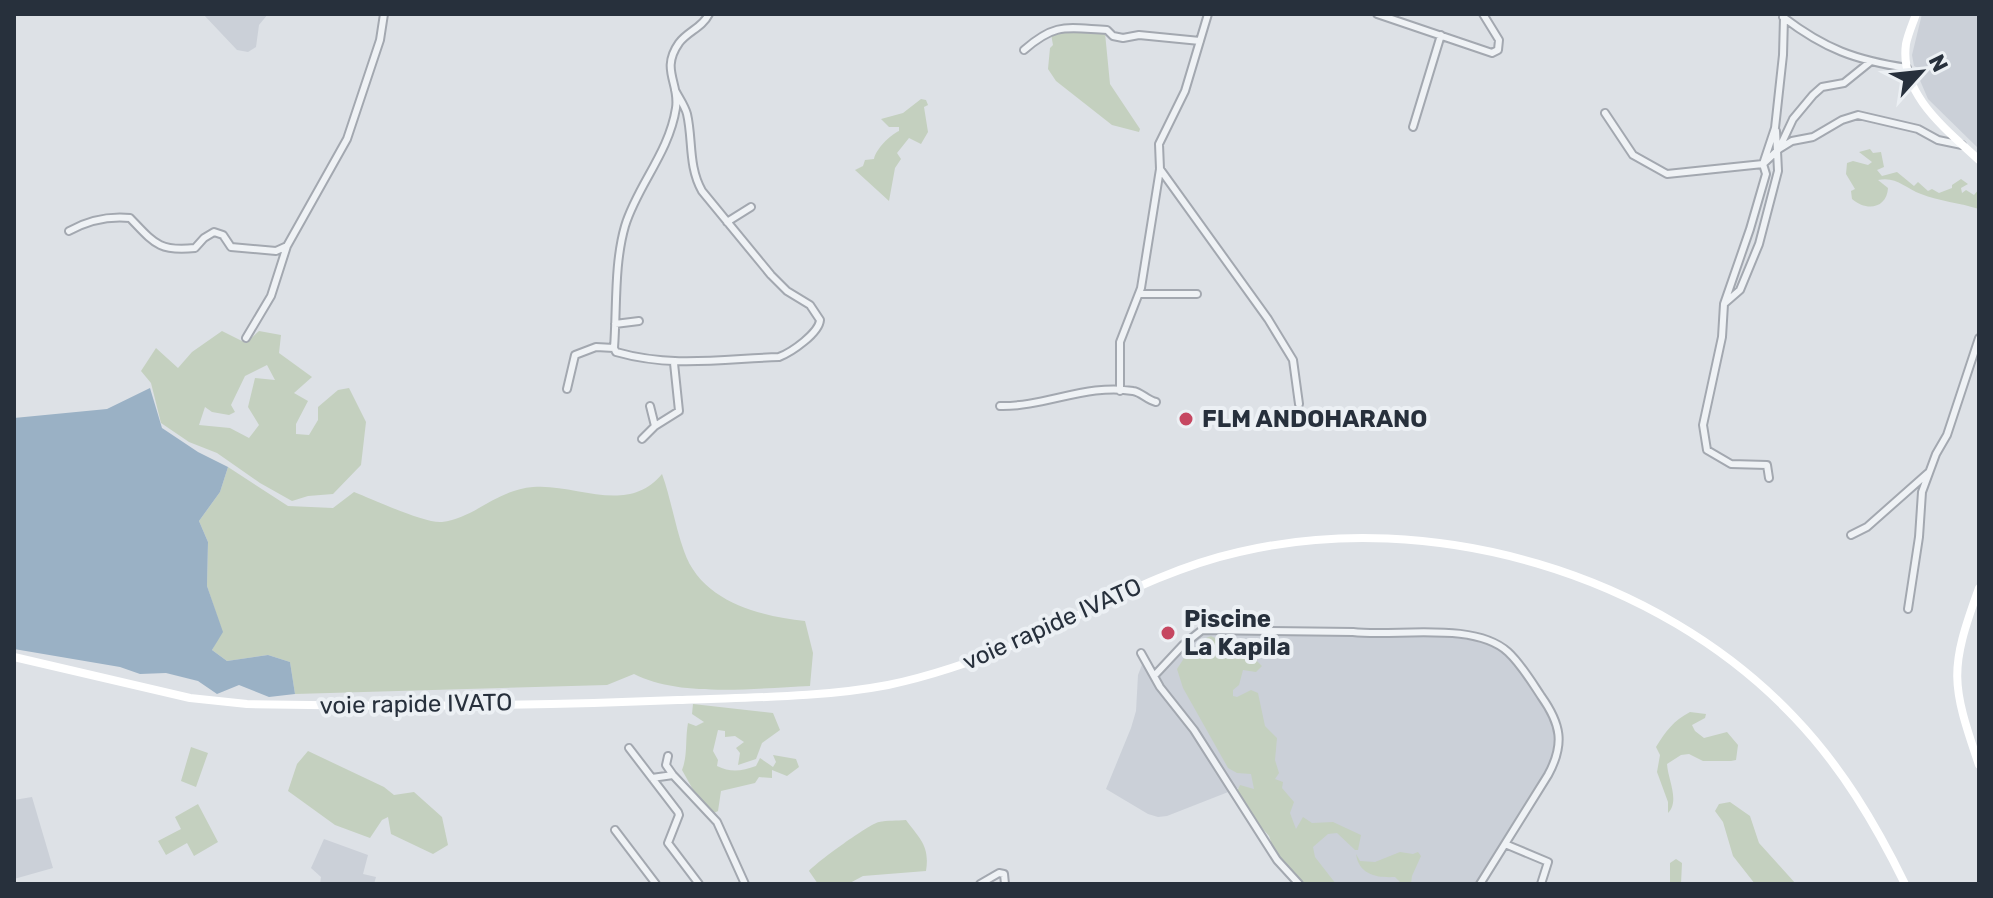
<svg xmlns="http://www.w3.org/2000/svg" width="1993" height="898" font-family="Rubik,sans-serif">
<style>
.built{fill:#cbd0d8}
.green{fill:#c4d0bf;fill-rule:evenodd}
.water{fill:#9ab1c5}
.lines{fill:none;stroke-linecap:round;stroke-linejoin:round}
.street-casing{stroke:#a3a8b0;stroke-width:10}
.street{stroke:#eff2f5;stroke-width:6}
.secondary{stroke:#fff;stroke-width:8}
.poi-dot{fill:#c64761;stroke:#ecf0f4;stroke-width:3}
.labels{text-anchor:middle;stroke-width:8;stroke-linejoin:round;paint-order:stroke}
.poi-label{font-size:24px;font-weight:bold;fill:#27303c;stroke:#ecf0f4;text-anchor:start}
.street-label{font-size:24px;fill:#27303c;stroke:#ecf0f4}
</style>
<rect width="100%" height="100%" fill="#dde1e6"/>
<!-- built -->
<path class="built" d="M203 14H268L259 25 256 47 248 52 237 50Z
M1922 14H1979V149L1928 99 1919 78 1920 69 1914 66 1912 55Z
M1201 632 1358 634 1367 637 1402 633 1426 634 1491 643 1515 664 1549 712 1555 724 1557 739 1553 761 1476 884H1319L1241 787 1167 816 1158 817 1148 814 1106 789 1131 728 1136 711 1138 675 1143 662 1157 675 1187 643Z
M32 797 53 868 14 879V800Z
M324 839 368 855 363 874 376 877 374 884H320L321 877 311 868Z"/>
<!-- green -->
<path class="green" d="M1058 30 1105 33 1110 84 1140 129 1139 132 1112 125 1056 81 1048 69 1050 48 1053 45 1051 34Z
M921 99 926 100 928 105 924 107 928 132 921 144 909 138 897 153 901 159 895 168 889 201 855 170 863 166 865 160 874 159C876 149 890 135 899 131V127H889L881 119 903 113Z
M1870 149 1873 153 1881 152 1884 167 1877 170 1882 176 1897 172 1914 186 1918 182 1928 191 1932 189 1939 193 1952 188V185L1961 179 1968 184 1961 188 1962 193 1966 190 1974 195 1979 189V209C1960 203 1939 201 1921 194 1905 188 1896 176 1878 180L1888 188C1887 208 1867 212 1852 199L1851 191 1855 189 1846 174 1847 163 1853 161 1868 165 1872 162 1859 152Z
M222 331 246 343 259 331 281 335 279 353 312 377 294 393 308 401 296 424V434L309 435 318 420V407L338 390 349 388 366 422 361 465 333 494 308 496 292 501 260 483 217 453 189 442 161 423 151 383 141 371 156 348 178 368 192 352ZM267 365 275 380 255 378 248 407 259 425 249 438 230 428 199 425 205 407 212 412 229 415 235 412 231 405 245 376Z
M228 467 288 506 333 508 354 492C372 499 426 524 442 522 475 518 496 490 533 487 576 483 627 516 662 474 671 499 675 526 684 551 701 601 758 616 805 621L813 653 810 686C757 688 681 698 634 674L607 685 295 694 290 662 268 655 227 661 212 650 222 631 207 586 208 542 199 521 220 492Z
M1211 636 1221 641 1226 648 1231 638 1246 640 1252 656 1262 666 1256 672 1243 670 1239 685 1233 690V696L1237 697 1251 690 1258 693 1265 726 1277 738 1275 760 1279 773 1275 779 1283 782 1282 788 1294 802 1290 813 1296 829 1303 817 1312 823 1333 822 1361 835 1358 850H1355L1337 833 1328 834 1313 847 1315 857 1336 884H1303C1290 876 1291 863 1276 856L1269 836 1242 805 1237 791 1240 785 1254 789 1251 774 1237 773 1228 768 1183 688 1177 669 1186 655 1195 652 1209 658 1206 638Z
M693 704 773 713 780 730 762 743 756 759 738 765 740 753 736 748 744 742 735 736 725 737V731L718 730 713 751 718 760 717 766C731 773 742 771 756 766L760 758 773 767 776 762 773 755 796 759 799 767 787 776 772 770V778L759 777 755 783 721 791 718 811 714 813 701 804 682 770C688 755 685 739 688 723L696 726 704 722 692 714Z
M1690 712 1706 714 1705 718 1692 725 1695 731 1704 738 1727 732 1738 745 1736 760 1731 761H1703L1689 754 1681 755 1667 764C1668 780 1680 801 1668 813V802L1657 772 1660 755 1656 747C1666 731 1673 721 1690 712Z
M191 747 208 753 196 787 181 781Z
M308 751 384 787 394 795 414 792 442 817 448 845 433 854 391 834 388 817 382 820 370 838 335 825 288 791 297 764Z
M1730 802 1750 816 1759 843 1796 884H1755L1733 856 1723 822 1715 811 1719 804Z
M198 804 218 842 194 856 187 843 166 855 158 841 181 829 175 817Z
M906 820C920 839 930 846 926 871L863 876 848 884H818L809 871C817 862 869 824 879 822 887 820 897 821 906 820Z
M1400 852 1413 854 1418 852 1421 856 1412 876 1411 884H1402L1395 877C1377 878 1359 875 1356 854L1360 861 1375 862Z
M1676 859 1682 863 1681 884H1670V863Z"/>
<!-- water -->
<path class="water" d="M150 388 162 428 198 452 228 467 220 492 199 521 208 542 207 586 223 632 212 650 227 661 268 655 290 662 295 694 269 697 239 685 217 694 198 681 166 673 140 674 120 667 14 649V418L107 409Z"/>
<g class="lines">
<defs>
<path id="street" d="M1377 14 1492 53 1498 50 1499 40 1483 14
M1783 17C1825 49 1855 60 1907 68
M1024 50C1056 22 1067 28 1107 30L1113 36 1123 38 1139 35 1200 41
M675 90C679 98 685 106 687 114 693 140 688 166 702 191L771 275 787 291 810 305 820 320C819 333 792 352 779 357 722 359 672 368 616 352L614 348C617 308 614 264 625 226 637 186 669 153 676 108 680 83 660 70 679 43 688 31 702 28 709 14
M1605 113 1633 155 1667 174 1763 164 1779 149 1793 119 1813 95 1822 87 1844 83 1870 62
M1413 127 1441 35
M1779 149 1792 141 1813 137 1842 120 1858 115 1918 129 1938 140 1962 145
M1160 169 1268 319 1293 360 1299 404
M727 222 751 207
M69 231C87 221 109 216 130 218 154 243 159 252 195 248L204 238 214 232 223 235 231 247 276 251 287 246
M1139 294H1197
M1725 303 1740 290 1759 244 1778 171 1776 131
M615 324 639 321
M246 338 271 296 287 246 347 139 380 40 384 14
M567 389 575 355 596 347 614 348
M1120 391V342L1141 288 1160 169 1159 144 1185 91 1208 14
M650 406 655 426
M1000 406C1045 407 1088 383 1133 391 1141 392 1147 400 1156 402
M642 439 655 426 679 411 674 363
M1769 478 1767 465 1731 464 1707 450 1703 425 1722 337 1724 304 1750 229 1766 174 1763 164 1775 128 1783 55 1784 17
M1851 535 1867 527 1928 473
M1908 609 1919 537 1922 492 1936 454 1947 435 1979 338
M1141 653 1160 687 1194 730 1277 860 1299 884
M1154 676 1183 645 1202 630 1353 632C1396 637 1474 621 1508 652 1521 664 1531 681 1541 696 1561 724 1565 744 1548 775L1480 884
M629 748 678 812 679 815 668 843 699 884
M668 756 666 765 673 775 717 822 745 884
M652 778 673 775
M615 830 656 884
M1505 844 1548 862 1541 884
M980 884 999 873 1004 874 1005 884"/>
</defs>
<!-- street casing -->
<use href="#street" class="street-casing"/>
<!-- street -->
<use href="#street" class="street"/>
<!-- secondary -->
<path class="secondary" d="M1916 14C1913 23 1908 34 1906 44 1899 94 1947 130 1979 160
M1979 588C1949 670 1951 683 1979 765
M14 657 190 698 247 704C391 707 535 706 678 700 748 697 820 698 888 685 945 673 1000 652 1052 628 1113 599 1172 567 1239 552 1431 507 1658 573 1794 717 1841 766 1875 823 1905 884"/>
</g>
<!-- markers -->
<g class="poi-dot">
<circle cx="1186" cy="419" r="8"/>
<circle cx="1168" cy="633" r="8"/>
</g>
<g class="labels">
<!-- poi labels -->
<g class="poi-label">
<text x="1202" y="427">FLM ANDOHARANO</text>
<text x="1184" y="627">Piscine<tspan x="1184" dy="28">La Kapila</tspan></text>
</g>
<!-- street labels -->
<g class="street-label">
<text transform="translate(1052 624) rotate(-24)" y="8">voie rapide IVATO</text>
<text transform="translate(416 704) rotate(-1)" y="8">voie rapide IVATO</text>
</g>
</g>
<!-- border -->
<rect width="1993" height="898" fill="none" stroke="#27303c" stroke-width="32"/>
<!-- north arrow -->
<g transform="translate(1921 72) rotate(63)" stroke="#ecf0f4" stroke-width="6" paint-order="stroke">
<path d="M0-6L14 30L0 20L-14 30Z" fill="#27303c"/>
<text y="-12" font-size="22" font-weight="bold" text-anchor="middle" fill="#27303c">N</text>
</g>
</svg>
